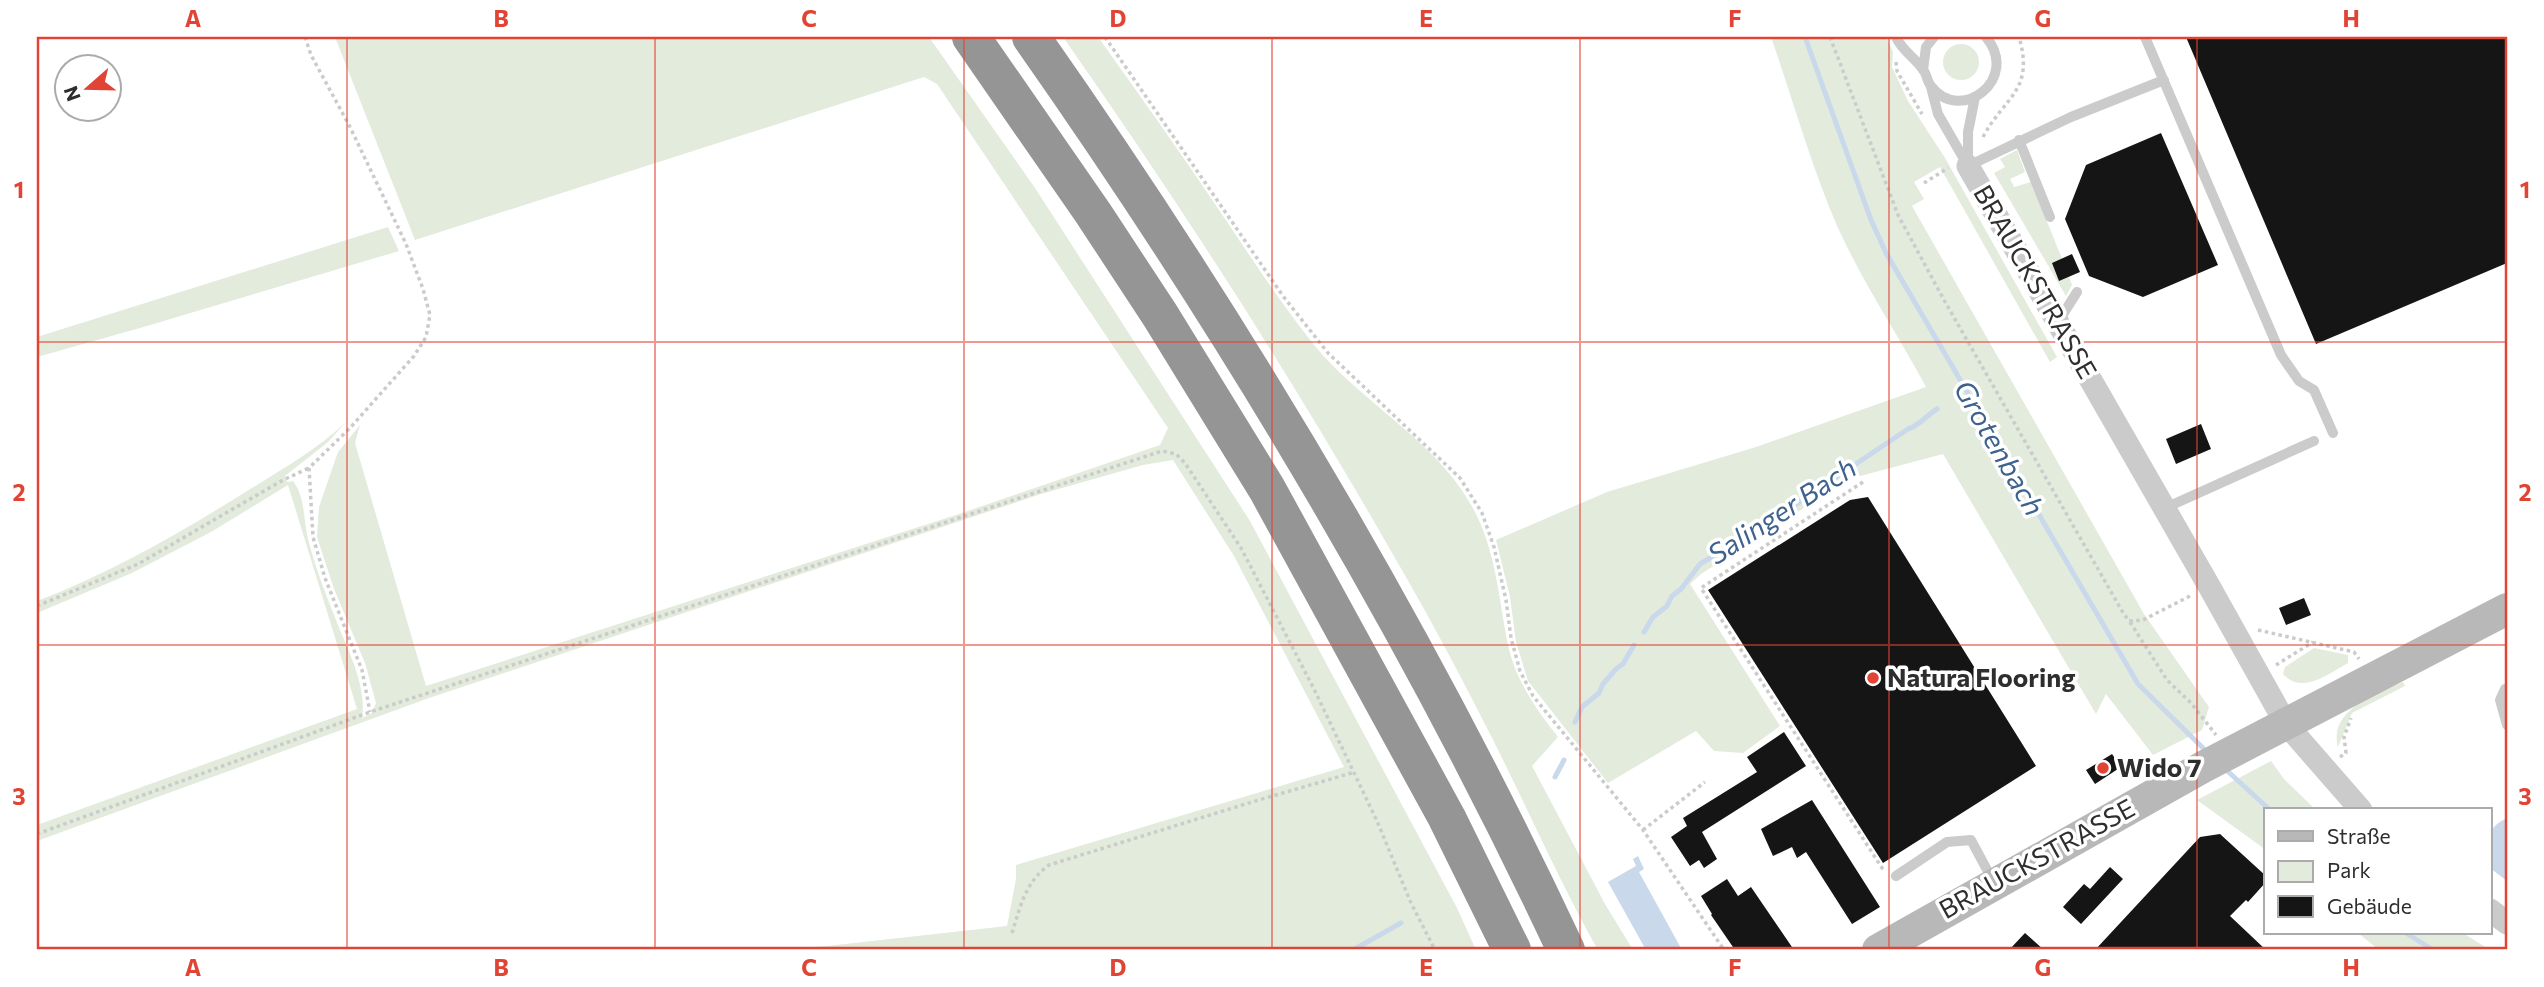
<svg xmlns="http://www.w3.org/2000/svg" width="2544" height="987" font-family="Commissioner,sans-serif">
<style>
.green{fill:#e2ebdc}
.water{fill:#c9d8eb}
.lines{fill:none;stroke-linecap:round;stroke-linejoin:round}
.stream{stroke:#c9d8eb;stroke-width:5}
.building{fill:#151515}
.path{stroke:#cbcbcb;stroke-width:3.5;stroke-dasharray:3.5 3.5;stroke-linecap:butt}
.lane{stroke:#cbcbcb;stroke-width:10}
.street{stroke:#cbcbcb;stroke-width:23}
.secondary{stroke:#b8b8b8;stroke-width:32}
.highway{stroke:#959595;stroke-width:38}
.grid{fill:none;stroke:#e14434;stroke-width:2;stroke-opacity:0.55}
.poi-dot{fill:#e14434;stroke:#fff;stroke-width:2.5}
.labels{text-anchor:middle;stroke-width:7;stroke-linejoin:round;paint-order:stroke}
.street-label{font-size:26px;fill:#2e2e2e;stroke:#fff}
.poi-label{font-size:26px;font-weight:bold;fill:#2e2e2e;stroke:#fff;text-anchor:start}
.water-label{font-size:28px;font-style:italic;fill:#3e628e;stroke:#fff}
.neatline{fill:none;stroke:#e14434;stroke-width:2.5}
.grid-label{font-size:23px;text-anchor:middle;font-weight:bold;fill:#e14434}
</style>
<rect width="100%" height="100%" fill="#fff"/>
<!-- green -->
<path class="green" d="M335 37H929L1035 188 1250 521 1457 908 1476 950H763L827 946 1007 926 1016 879V865L1344 767 1234 556 1173 460 1143 465 1041 494 429 698 37 841V825L357 709 288 485 211 532 132 573 37 613V601C111 573 178 534 244 493 279 471 315 451 345 423L328 442 285 476 287 482 293 481C306 498 303 522 309 543 316 569 326 595 336 620 348 651 367 685 362 718L372 713 376 703 365 663 334 589 317 537 319 507 338 452 360 425 355 443 426 686 959 514 1160 445 1168 428 937 84 924 77 415 240Z
M1063 37H1098C1139 94 1180 152 1219 210 1250 256 1280 302 1314 345 1360 401 1434 440 1470 503 1495 545 1498 593 1507 640 1514 678 1535 708 1558 737L1532 766 1605 904 1633 950H1598C1564 890 1536 827 1505 764 1471 695 1434 625 1395 558 1293 379 1181 205 1063 37Z
M1771 37H1886L1893 52 1892 67 1908 101 1945 158 2057 357 2050 362 1940 167 1914 182 1924 199 1912 206 2144 614 2209 707 2202 730 2153 755 2106 694 2096 714 1943 454 1849 479 1701 574 1690 584 1780 726 1743 753 1714 751 1696 731 1608 783 1528 681 1516 642 1510 597 1496 540 1607 492 1756 447 1926 387C1897 333 1863 283 1838 228 1811 166 1793 100 1771 37Z
M1943 62a18 18 0 1 1 36 0a18 18 0 1 1-36 0Z
M2017 150 2025 172 2010 179 2014 187 2031 182 2069 276 2072 285 2066 296 1994 173 2005 167 2000 159Z
M388 227 399 251 140 328 37 357V337Z
M2314 648 2348 655V663C2328 674 2302 695 2283 674L2285 667Z
M2403 682 2405 686 2352 713 2338 747C2328 710 2376 694 2403 682Z
M2271 761 2284 779 2316 810H2266V850L2197 800Z
M2358 933H2463L2490 950H2379Z"/>
<!-- water -->
<path class="water" d="M2507 818V881L2490 868C2490 843 2482 830 2507 818Z
M1638 856 1644 869 1639 872 1682 950H1646L1608 882 1636 866 1633 859Z"/>
<g class="lines">
<!-- stream -->
<path class="stream" d="M1805 37 1871 220 1886 253 2138 684 2208 753
M1644 632 1653 617 1667 606 1672 596 1681 589 1700 564 1768 523 1908 429C1919 426 1927 415 1937 409
M1575 722 1582 707 1599 693 1603 684 1616 669 1623 664 1634 645
M2223 767 2270 810
M1555 777 1564 760
M2406 933 2433 950
M1353 950 1401 923"/>
</g>
<!-- building -->
<path class="building" d="M2186 37H2507V263L2316 344Z
M2161 133 2218 265 2143 297 2089 276 2065 219 2086 165Z
M2072 254 2080 272 2059 281 2052 263Z
M2201 424 2211 449 2176 464 2166 439Z
M1868 497 2036 766 1883 863 1708 590 1850 500Z
M2304 598 2311 615 2286 625 2279 608Z
M1784 732 1806 766 1702 832 1717 859 1704 868 1699 860 1690 866 1671 837 1687 826 1683 818 1757 772 1747 757Z
M2112 754 2121 767 2095 784 2086 770Z
M1812 800 1880 907 1852 924 1806 852 1797 858 1792 847 1773 856 1761 829Z
M2220 834 2266 876V882L2248 902 2246 900 2230 916 2266 950H2095L2200 837Z
M2110 867 2123 879 2081 924 2063 907 2084 884 2090 889Z
M1727 879 1738 896 1751 887 1794 950H1735L1711 915 1712 914 1701 896Z
M2025 933 2044 950H2009Z"/>
<g class="lines">
<!-- path -->
<path class="path" d="M305 37 311 55 350 127 406 244 423 289 430 315 426 337 414 356 350 428 309 468 313 537 325 578 362 670 370 712
M1105 37 1283 296 1328 353 1460 478 1482 513 1494 547 1506 600 1511 638 1520 671 1533 696 1643 830 1724 950
M1830 37 1898 215 1944 300 2122 611 2129 621 2143 620 2192 595
M1896 62 1897 71 1922 114
M1983 137C2004 97 2035 91 2019 37
M1924 183 1948 168
M1863 482 1701 588 1884 871
M37 606 138 564 283 480 309 468
M2130 622 2167 680 2191 703 2216 735
M2258 630 2354 652 2359 659
M2276 665 2313 642
M2340 757 2346 753 2344 737 2351 718
M1643 830 1705 782
M37 834 370 712 1162 451 1176 454 1185 463 1241 548 1314 689 1377 821 1411 903 1435 950
M1012 933C1020 908 1025 882 1049 865L1252 802 1355 772"/>
<!-- lane -->
<path class="lane" d="M1896 37C1902 51 1916 58 1924 71 1927 75 1927 82 1931 86 1960 125 2021 79 1986 37
M2145 37 2281 355 2299 381 2314 390 2333 433
M1923 70 1926 47 1934 37
M1931 87 1938 114 1968 166
M2019 140 2050 217
M1968 163V132L1975 97
M1968 166 2071 117 2164 80
M2058 322 2077 292
M2165 508 2314 441
M2505 689 2500 700 2507 725
M1896 876 1947 842 1971 840 1993 881"/>
<!-- street -->
<path class="street" d="M1968 166 2209 586 2286 724 2361 810
M2490 910 2507 923"/>
<!-- secondary -->
<path class="secondary" d="M1878 950 2203 767 2507 609"/>
<!-- highway -->
<path class="highway" d="M971 37 1093 213 1160 315 1267 489 1447 818 1512 950
M1031 37C1234 326 1416 630 1566 950"/>
</g>
<!-- grid -->
<path class="grid" d="M347 37V950M655 37V950M964 37V950M1272 37V950M1580 37V950M1889 37V950M2197 37V950M37 342H2507M37 645H2507"/>
<!-- markers -->
<g class="poi-dot">
<circle cx="1873" cy="678" r="7"/>
<circle cx="2103" cy="768" r="7"/>
</g>
<g class="labels">
<!-- street labels -->
<g class="street-label">
<text transform="translate(2035 282) rotate(60)" y="9">BRAUCKSTRASSE</text>
<text transform="translate(2037 859) rotate(-29)" y="9">BRAUCKSTRASSE</text>
</g>
<!-- poi labels -->
<g class="poi-label">
<text x="1887" y="687">Natura Flooring</text>
<text x="2117" y="777">Wido 7</text>
</g>
<!-- water labels -->
<g class="water-label">
<text transform="translate(1999 448) rotate(60)" y="10">Grotenbach</text>
<text transform="translate(1782 511) rotate(-33)" y="10">Salinger Bach</text>
</g>
</g>
<!-- border -->
<rect width="2544" height="987" fill="none" stroke="#ffffff" stroke-width="77"/>
<!-- legend -->
<rect x="2264" y="808" width="228" height="126" fill="#ffffff" stroke="#ababab" stroke-width="2"/>
<rect x="2278" y="831" width="35" height="10" fill="#b8b8b8" stroke="#ababab" stroke-width="2"/>
<text x="2327" y="844" font-size="21" fill="#2e2e2e">Straße</text>
<rect x="2278" y="861" width="35" height="21" fill="#e2ebdc" stroke="#ababab" stroke-width="2"/>
<text x="2327" y="878" font-size="21" fill="#2e2e2e">Park</text>
<rect x="2278" y="896" width="35" height="21" fill="#151515" stroke="#ababab" stroke-width="2"/>
<text x="2327" y="914" font-size="21" fill="#2e2e2e">Gebäude</text>
<!-- north arrow -->
<g transform="translate(88 88) rotate(250)"><circle r="33" fill="#ffffff" stroke="#ababab" stroke-width="2"/>
<path d="M0-5L12 26L0 18L-12 26Z" fill="#e14434"/>
<text y="-10" font-size="19" font-weight="bold" text-anchor="middle" fill="#2e2e2e">N</text>
</g>
<rect x="38" y="38" width="2468" height="910" class="neatline"/>
<g class="grid-label">
<text x="193" y="27">A</text>
<text x="501" y="27">B</text>
<text x="809" y="27">C</text>
<text x="1118" y="27">D</text>
<text x="1426" y="27">E</text>
<text x="1735" y="27">F</text>
<text x="2043" y="27">G</text>
<text x="2351" y="27">H</text>
<text x="19" y="198">1</text>
<text x="2525" y="198">1</text>
<text x="19" y="501">2</text>
<text x="2525" y="501">2</text>
<text x="19" y="805">3</text>
<text x="2525" y="805">3</text>
<text x="193" y="976">A</text>
<text x="501" y="976">B</text>
<text x="809" y="976">C</text>
<text x="1118" y="976">D</text>
<text x="1426" y="976">E</text>
<text x="1735" y="976">F</text>
<text x="2043" y="976">G</text>
<text x="2351" y="976">H</text>
</g>
</svg>
